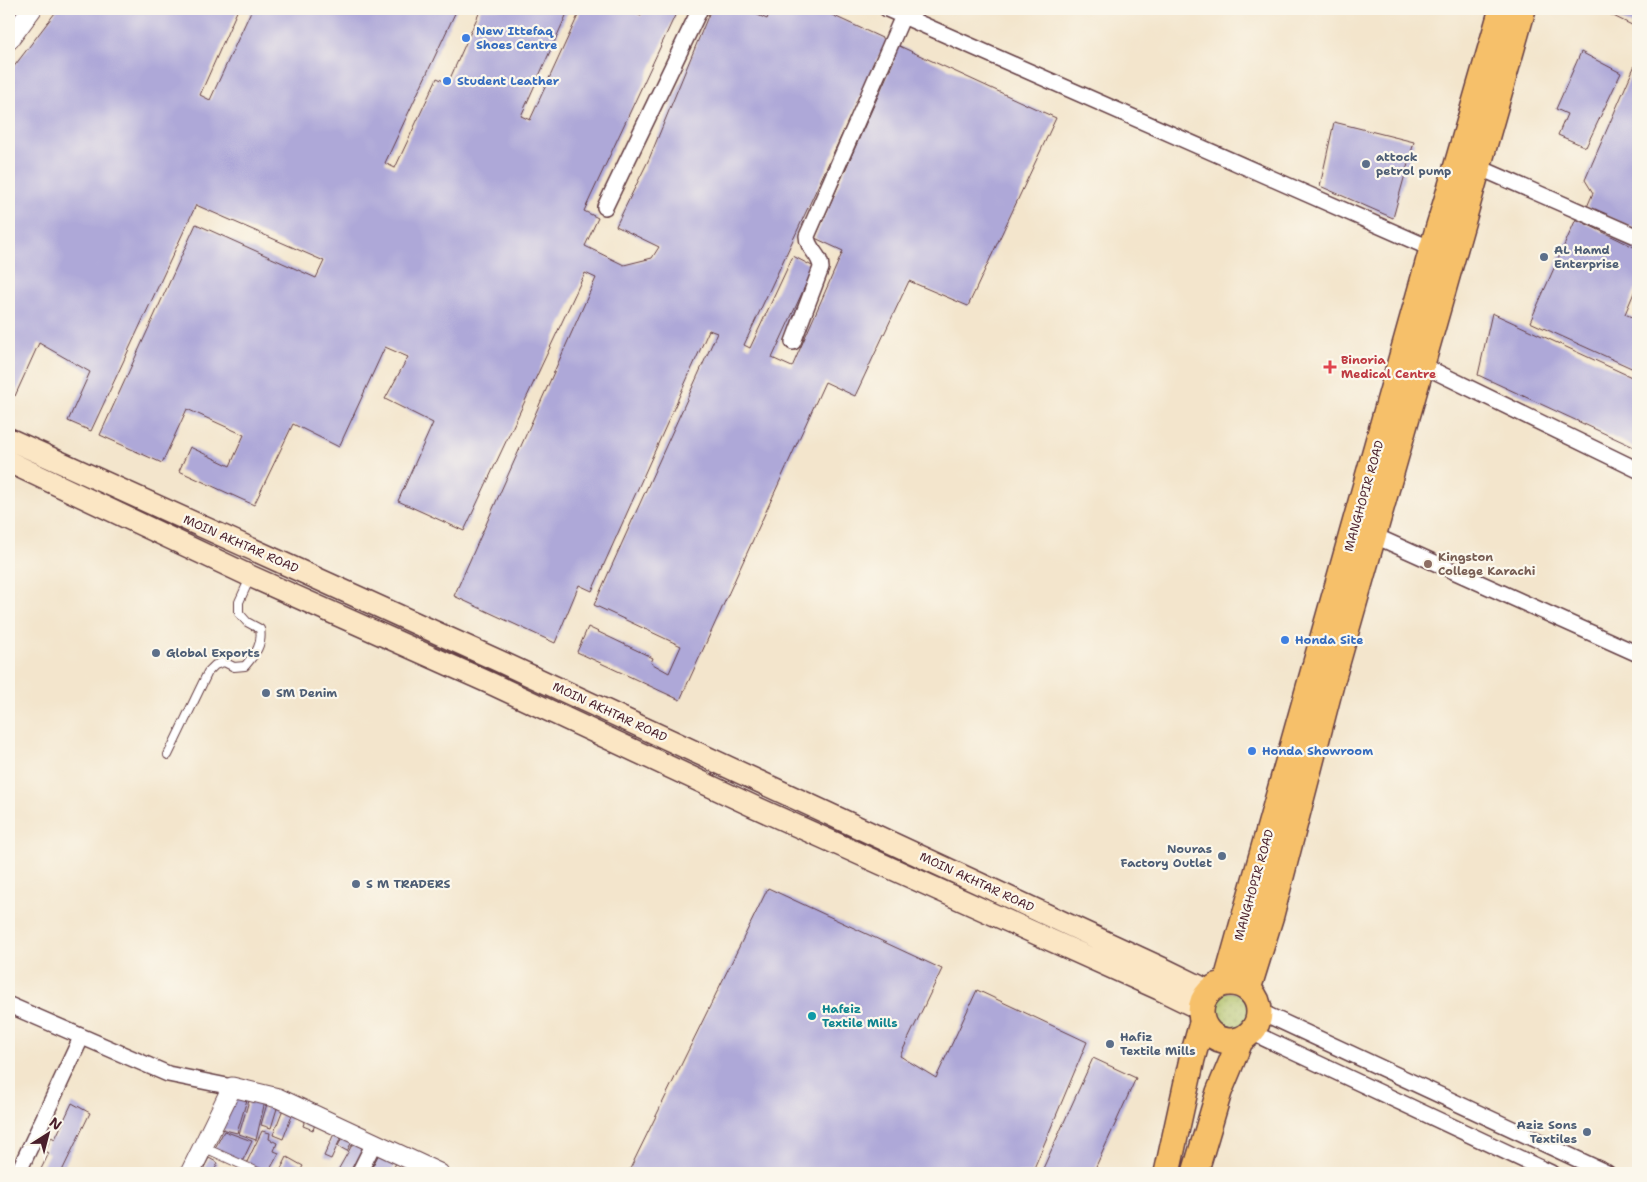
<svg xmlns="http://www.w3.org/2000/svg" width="1647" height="1182" font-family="'Shantell Sans',sans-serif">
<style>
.grass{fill:url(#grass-dots);stroke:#7b6e46}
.building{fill:#aea8d8;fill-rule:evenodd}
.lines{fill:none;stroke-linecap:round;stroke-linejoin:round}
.service-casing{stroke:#633d43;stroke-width:10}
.minor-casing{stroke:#633d43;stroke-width:18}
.tertiary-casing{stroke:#633d43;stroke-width:21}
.secondary-casing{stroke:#633d43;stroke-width:24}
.primary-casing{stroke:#633d43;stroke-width:28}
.service{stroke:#fff;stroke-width:8}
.minor{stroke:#fff;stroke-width:15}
.tertiary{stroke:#fff;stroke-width:19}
.secondary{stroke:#fbe6c4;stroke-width:21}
.primary{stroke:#f6c06b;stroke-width:25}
.shop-dot{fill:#3f7fe0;stroke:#fbf7ec;stroke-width:2}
.service-dot{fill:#5c6f8a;stroke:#fbf7ec;stroke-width:2}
.health-dot{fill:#e0444e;stroke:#fbf7ec;stroke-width:2}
.education-dot{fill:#8d6e63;stroke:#fbf7ec;stroke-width:2}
.culture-dot{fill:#0f9aa8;stroke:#fbf7ec;stroke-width:2}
.labels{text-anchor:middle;stroke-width:4.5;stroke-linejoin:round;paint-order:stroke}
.shop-label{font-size:12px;font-weight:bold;fill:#366cbe;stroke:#fbf7ec;text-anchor:start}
.service-label{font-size:12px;font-weight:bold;fill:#4e5e75;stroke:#fbf7ec;text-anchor:start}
.health-label{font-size:12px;font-weight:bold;fill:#be3a42;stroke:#fbf7ec;text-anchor:start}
.street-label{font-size:12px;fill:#4a1f2b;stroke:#fbf7ec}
.education-label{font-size:12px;font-weight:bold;fill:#785e54;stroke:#fbf7ec;text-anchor:start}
.culture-label{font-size:12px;font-weight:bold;fill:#0d838f;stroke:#fbf7ec;text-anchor:start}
</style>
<defs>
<pattern id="grass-dots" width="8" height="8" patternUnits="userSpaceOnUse" patternTransform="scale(1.25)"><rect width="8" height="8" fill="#acbd61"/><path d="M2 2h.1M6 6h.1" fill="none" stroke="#8e9950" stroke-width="1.8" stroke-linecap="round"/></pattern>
</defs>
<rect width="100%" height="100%" fill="#fbf7ec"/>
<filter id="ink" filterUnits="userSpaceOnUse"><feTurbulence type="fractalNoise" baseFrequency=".02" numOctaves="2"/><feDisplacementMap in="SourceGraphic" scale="10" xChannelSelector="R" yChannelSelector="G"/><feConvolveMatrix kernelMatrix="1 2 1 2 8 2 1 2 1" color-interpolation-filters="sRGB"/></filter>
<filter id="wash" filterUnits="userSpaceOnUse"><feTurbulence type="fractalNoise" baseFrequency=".0096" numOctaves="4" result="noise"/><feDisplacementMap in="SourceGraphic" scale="20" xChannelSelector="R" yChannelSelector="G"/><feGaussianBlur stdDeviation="1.12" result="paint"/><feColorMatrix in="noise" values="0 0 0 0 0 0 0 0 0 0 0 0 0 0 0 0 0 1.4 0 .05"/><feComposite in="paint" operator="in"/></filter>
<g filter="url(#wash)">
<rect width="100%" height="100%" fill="#f3e5cc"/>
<!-- grass -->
<path class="grass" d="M1208 1013a21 21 0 1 1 42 0a21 21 0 1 1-42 0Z"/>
<g id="blocks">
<!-- building -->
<path class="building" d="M58 9H238L200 95 210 100 252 9H457L385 163 395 168 437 78 448 83 481 9H569L521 116 530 120 581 9H625L641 16 644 9H678L584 211 598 218 585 246 624 265 652 258 659 247 616 226 649 159 711 9H744L767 19 771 9H819L1056 118 968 306 909 281 855 396 825 382 680 700 577 652 588 627 653 658 651 663 669 673 681 646 594 605 717 333 709 330 592 591 579 585 555 643 454 596 596 278 585 273 464 531 398 501 433 423 385 399 408 357 385 347 339 447 293 424 254 505 179 471 190 447 230 466 244 435 187 409 162 463 100 435 196 224 316 278 324 261 196 205 91 431 68 421 90 372 39 343 15 396 9 393V73ZM880 53 894 60 815 238 843 251 792 367 772 358 814 267 793 256 750 348 744 345Z
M1599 9H1638V28Z
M1581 52 1621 73 1586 147 1558 135 1567 114 1556 109Z
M1638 58V230L1587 207 1593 193 1585 180Z
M1334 122 1414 142 1393 218 1320 186Z
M1576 219 1638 249V283L1625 314 1638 320V371L1530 322Z
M1492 313 1638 380V449L1478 375Z
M768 888 942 969 900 1056 936 1078 977 990 1087 1042 1032 1173H628Z
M1093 1058 1136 1078 1093 1173H1041Z
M236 1090 249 1093 237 1133 221 1129Z
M251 1094 266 1097 256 1140 239 1134Z
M268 1100 279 1102 271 1128 261 1125Z
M72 1103 90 1113 61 1173H39L49 1153 45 1151 51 1137 55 1139Z
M283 1109 293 1113 283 1139 273 1135Z
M306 1117 316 1121 313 1130 303 1126Z
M337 1127 344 1131 331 1159 324 1156Z
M224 1131 252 1141 242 1162 214 1150Z
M262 1131 270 1133 269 1139 277 1143 274 1151 279 1153 268 1173H261L245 1166Z
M345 1131 355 1136 347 1151 338 1146Z
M356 1138 371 1145 356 1173H344L338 1170Z
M382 1148 399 1157 391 1173H369Z
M287 1157 303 1166 299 1173H279Z
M209 1158 218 1163 213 1173H201Z
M241 1167 248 1170 246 1173H238Z"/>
</g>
</g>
<g filter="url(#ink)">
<use href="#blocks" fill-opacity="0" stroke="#633d43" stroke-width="1"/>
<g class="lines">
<defs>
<path id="service" d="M168 755 208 672 215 665 224 662 234 667 245 666C255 654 263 645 260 629L247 622 239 613V602L250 578
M203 1147 260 1173"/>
<path id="minor" d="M887 9 1432 249
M1478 167 1638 237
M605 207 700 9
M793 342 821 268C821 255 807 249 807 236L903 16
M1422 365 1638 470
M1373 535 1638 654
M9 1005 168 1074 232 1087
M1259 1011 1607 1173
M1251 1032 1551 1173
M18 1173 81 1038
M359 1173 374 1143"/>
<path id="tertiary" d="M9 40 32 9
M190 1173 232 1087 278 1098 439 1173"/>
<path id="secondary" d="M9 439 499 661 1166 970 1209 991
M9 462 250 576 492 684 755 807 1159 989 1200 1009"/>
<path id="primary" d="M1201 1012a29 29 0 1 1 58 0a29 29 0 1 1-58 0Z
M1226 983 1432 249 1448 196 1502 9
M1248 989 1271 915 1331 684 1523 9
M1167 1173 1192 1059 1202 1023
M1195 1173 1219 1092 1241 1039"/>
</defs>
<!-- service casing -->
<use href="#service" class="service-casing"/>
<!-- minor casing -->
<use href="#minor" class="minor-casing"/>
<!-- tertiary casing -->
<use href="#tertiary" class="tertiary-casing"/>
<!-- secondary casing -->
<use href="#secondary" class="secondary-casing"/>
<!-- primary casing -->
<use href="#primary" class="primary-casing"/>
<!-- service -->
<use href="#service" class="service"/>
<!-- minor -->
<use href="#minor" class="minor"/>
<!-- tertiary -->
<use href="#tertiary" class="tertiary"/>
<!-- secondary -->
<use href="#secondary" class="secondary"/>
<!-- primary -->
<use href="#primary" class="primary"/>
</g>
</g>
<!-- markers -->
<g class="shop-dot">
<circle cx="466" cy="38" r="5"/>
<circle cx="447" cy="81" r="5"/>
<circle cx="1285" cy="640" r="5"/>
<circle cx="1252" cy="751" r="5"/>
</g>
<g class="service-dot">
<circle cx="1366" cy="164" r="5"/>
<circle cx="1544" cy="257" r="5"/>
<circle cx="156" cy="653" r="5"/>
<circle cx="266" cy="693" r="5"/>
<circle cx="1222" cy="856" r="5"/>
<circle cx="356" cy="884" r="5"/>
<circle cx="1110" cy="1044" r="5"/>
<circle cx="1587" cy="1132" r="5"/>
</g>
<path class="health-dot" d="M1327.5 359.5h5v5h5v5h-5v5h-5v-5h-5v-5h5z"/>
<circle class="education-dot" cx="1428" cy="564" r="5"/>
<circle class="culture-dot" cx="812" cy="1016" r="5"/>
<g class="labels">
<!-- shop labels -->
<g class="shop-label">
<text x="476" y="35">New Ittefaq<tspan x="476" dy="14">Shoes Centre</tspan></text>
<text x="457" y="85">Student Leather</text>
<text x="1295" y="644">Honda Site</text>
<text x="1262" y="755">Honda Showroom</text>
</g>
<!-- service labels -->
<g class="service-label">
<text x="1376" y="161">attock<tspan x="1376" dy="14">petrol pump</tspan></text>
<text x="1554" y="254">AL Hamd<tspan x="1554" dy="14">Enterprise</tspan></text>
<text x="166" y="657">Global Exports</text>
<text x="276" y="697">SM Denim</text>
<text x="1212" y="853" text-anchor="end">Nouras<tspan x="1212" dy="14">Factory Outlet</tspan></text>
<text x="366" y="888">S M TRADERS</text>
<text x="1120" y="1041">Hafiz<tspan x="1120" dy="14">Textile Mills</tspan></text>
<text x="1577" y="1129" text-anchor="end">Aziz Sons<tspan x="1577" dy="14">Textiles</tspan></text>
</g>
<!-- health labels -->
<g class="health-label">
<text x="1341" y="364">Binoria<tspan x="1341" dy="14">Medical Centre</tspan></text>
</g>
<!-- street labels -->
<g class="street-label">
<text transform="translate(1364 496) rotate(-74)" y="4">MANGHOPIR ROAD</text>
<text transform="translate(241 544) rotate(24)" y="4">MOIN AKHTAR ROAD</text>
<text transform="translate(610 712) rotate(25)" y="4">MOIN AKHTAR ROAD</text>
<text transform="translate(977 882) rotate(25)" y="4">MOIN AKHTAR ROAD</text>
<text transform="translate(1254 885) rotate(-74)" y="4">MANGHOPIR ROAD</text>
</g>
<!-- education labels -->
<g class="education-label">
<text x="1438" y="561">Kingston<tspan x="1438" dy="14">College Karachi</tspan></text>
</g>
<!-- culture labels -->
<g class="culture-label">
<text x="822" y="1013">Hafeiz<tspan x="822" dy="14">Textile Mills</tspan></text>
</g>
</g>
<!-- margin -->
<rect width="1647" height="1182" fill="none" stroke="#fbf7ec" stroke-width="30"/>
<!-- north arrow -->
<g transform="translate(48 1134) rotate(36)" stroke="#fbf7ec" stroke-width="4" paint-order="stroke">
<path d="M0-4L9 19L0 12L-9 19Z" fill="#4a1f2b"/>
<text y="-8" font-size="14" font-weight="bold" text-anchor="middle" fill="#4a1f2b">N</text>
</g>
</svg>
